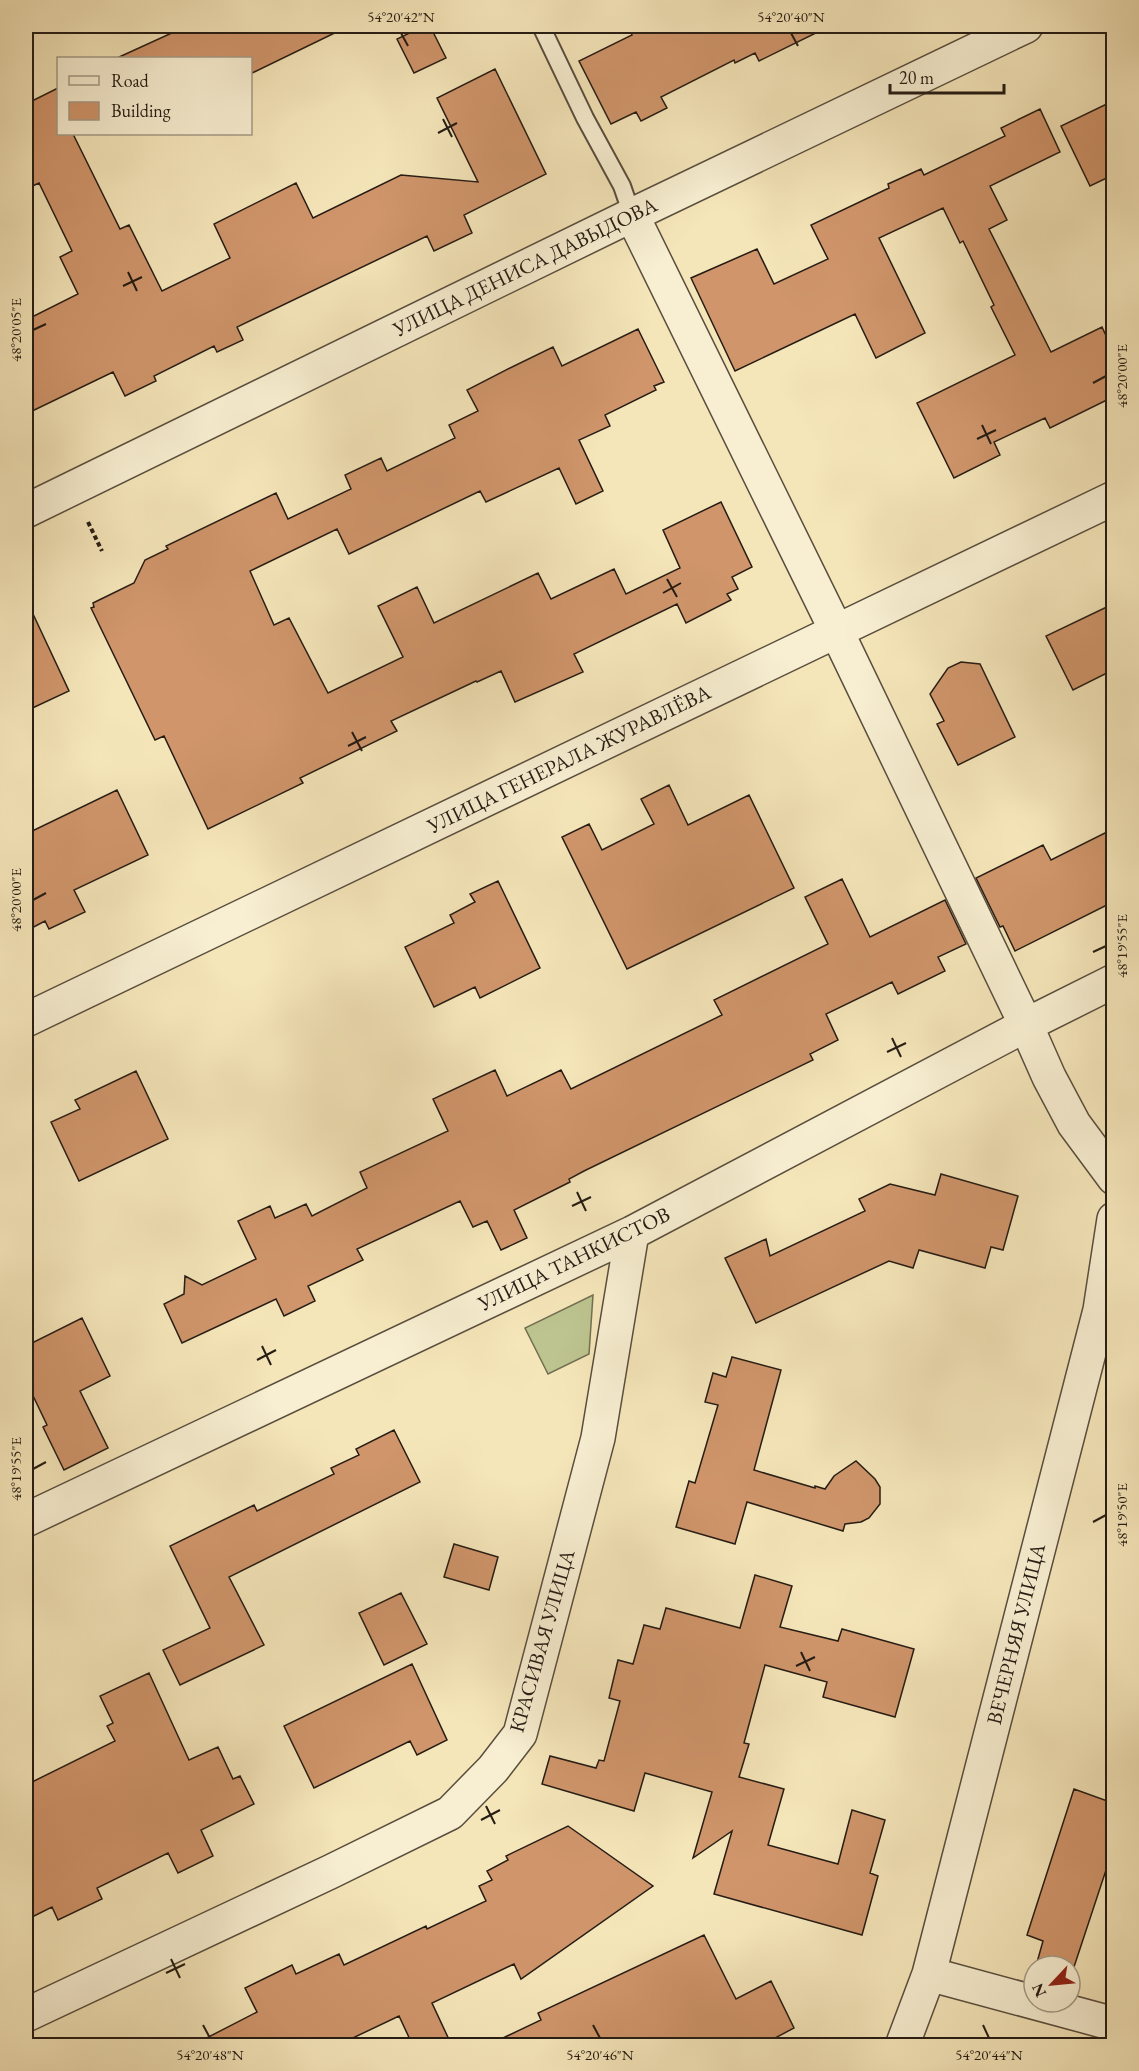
<svg xmlns="http://www.w3.org/2000/svg" width="1139" height="2071" font-family="'EB Garamond',serif">
<style>
.green{fill:#bdc48f;stroke:#717052;stroke-width:1.5}
.building{fill:#d0956b;stroke:#251c14;stroke-width:1.5}
.lines{fill:none;stroke-linecap:round;stroke-linejoin:round}
.service-casing{stroke:#594e3e;stroke-width:20}
.minor-casing{stroke:#594e3e;stroke-width:36}
.path{stroke:#251c14;stroke-width:4;stroke-dasharray:4.5 3;stroke-linecap:butt}
.service{stroke:#f8efd2;stroke-width:16}
.minor{stroke:#f8efd2;stroke-width:33}
.ticks{fill:none;stroke:#251c14;stroke-width:2}
.labels{text-anchor:middle;stroke-width:4.5;stroke-linejoin:round;paint-order:stroke}
.street-label{font-size:21px;fill:#251c14;stroke:#f8efd2}
.neatline{fill:none;stroke:#251c14;stroke-width:2}
.ticks-label{font-size:15px;text-anchor:middle;fill:#251c14}
</style>
<rect width="100%" height="100%" fill="#f5e6ba"/>
<filter id="stains"><feTurbulence type="fractalNoise" baseFrequency=".00333" numOctaves="4"/><feColorMatrix values="0 0 0 0 .2 0 0 0 0 .09 0 0 0 0 .02 0 0 0 .5 -.17"/></filter>
<radialGradient id="worn" r=".72"><stop offset=".6" stop-color="#630" stop-opacity="0"/><stop offset="1" stop-color="#630" stop-opacity=".3"/></radialGradient>
<!-- green -->
<path class="green" d="M593 1295 589 1354 548 1374 525 1328Z"/>
<!-- building -->
<path class="building" d="M187 26H349L250 74V58H117Z
M424 26H430L446 58 414 73 397 39Z
M627 26H830L759 61 755 53 735 63 734 60 661 97 667 108 641 121 636 112 611 124 579 61 632 35Z
M495 69 546 174 464 215 472 233 434 251 427 236 237 327 243 340 217 352 214 346 154 376 156 381 125 396 113 372 26 414V320L78 294 60 257 72 251 39 183 26 189V104L58 88V134H73L120 229 129 225 162 291 230 258 214 224 296 183 313 218 401 175 478 182 437 98Z
M1113 101V175L1090 186 1061 126Z
M1040 109 1060 152 990 186 1007 220 989 229 1051 352 1102 327 1113 351V397L1050 428 1045 418 994 442 1000 455 954 478 917 403 1015 355 991 307 994 305 963 241 960 243 943 208 879 238 925 333 876 358 855 314 735 371 691 278 757 249 774 284 828 259 811 225 889 188 888 184 921 169 924 175 1005 136 1001 128Z
M638 329 664 382 654 386 656 390 605 415 610 426 579 440 603 491 576 504 559 468 486 502 480 491 349 554 337 529 250 571 274 625 289 618 328 693 403 657 378 606 417 587 434 623 538 573 551 599 614 569 626 594 680 568 663 530 721 502 752 567 732 577 738 589 727 594 731 600 686 623 677 604 574 654 583 672 515 702 501 671 477 682 476 681 391 721 397 731 300 778 303 783 208 829 164 736 155 740 91 608 94 607 93 603 134 583 145 560 168 549 166 546 276 493 288 519 351 489 345 475 381 458 387 471 455 438 449 425 478 411 467 390 510 368 553 347 562 366Z
M26 599 69 691 26 711Z
M1113 604V670L1073 690 1046 636Z
M961 662 980 664 1015 737 958 765 937 724 944 721 930 694 948 668Z
M669 785 688 825 749 795 794 888 627 969 562 837 589 824 602 850 654 824 641 799Z
M117 790 148 855 74 890 85 912 49 929 45 921 26 931V834Z
M1113 829V902L1015 951 1003 926 1000 927 976 878 1043 845 1051 860Z
M842 879 870 937 945 900 966 944 938 957 945 971 898 994 892 982 826 1014 838 1040 810 1054 813 1060 584 1171 569 1179 570 1182 514 1210 527 1238 501 1250 487 1221 473 1227 460 1201 357 1249 363 1260 308 1286 315 1301 284 1316 276 1299 182 1343 164 1304 184 1294 185 1276 202 1285 256 1259 238 1221 270 1206 275 1218 306 1204 312 1216 367 1188 360 1172 448 1131 433 1099 495 1070 507 1096 561 1070 571 1089 722 1015 714 1000 828 944 805 897Z
M498 881 540 968 480 998 475 987 434 1007 405 947 454 923 450 915 475 902 470 894Z
M136 1071 168 1139 79 1181 51 1122 80 1109 75 1100Z
M941 1174 1018 1196 1003 1250 991 1247 985 1268 919 1250 913 1268 889 1261 756 1323 725 1258 766 1239 770 1256 865 1211 859 1199 890 1184 935 1195Z
M82 1318 110 1376 80 1391 108 1448 64 1470 43 1427 47 1425 26 1381V1346Z
M732 1357 781 1370 754 1470 815 1488V1486L825 1489 834 1476 856 1461 875 1479 880 1487V1504L869 1518 861 1522 845 1524 843 1531 747 1502 735 1544 676 1527 689 1481 695 1483 718 1405 705 1402 713 1373 726 1377Z
M394 1430 420 1482 229 1577 264 1645 180 1685 163 1650 210 1628 170 1546 254 1505 257 1511 334 1474 331 1468 359 1455 356 1449Z
M454 1544 498 1557 489 1590 444 1577Z
M755 1575 792 1586 780 1627 838 1641 842 1629 914 1649 895 1717 823 1697 827 1682 765 1665 744 1743 749 1744 739 1777 784 1789 768 1845 838 1864 852 1810 885 1820 870 1873 878 1876 862 1935 714 1894 732 1831 693 1858 712 1792 645 1773 634 1811 542 1784 550 1756 596 1768 599 1760 604 1761 620 1701 609 1698 618 1660 633 1664 644 1625 660 1629 666 1608 740 1628Z
M401 1593 427 1644 384 1665 359 1613Z
M412 1664 447 1740 417 1755 410 1741 314 1788 284 1726Z
M149 1673 189 1760 218 1747 233 1779 240 1776 254 1804 201 1830 213 1856 178 1873 168 1853 97 1888 102 1899 58 1920 52 1907 26 1920V1785L115 1741 107 1726 113 1723 100 1696Z
M1074 1789 1113 1803V1849L1070 1979V1966H1036L1043 1941 1027 1935Z
M568 1826 653 1886 521 1979 514 1964 432 2003 452 2046H413L399 2016 336 2046H191L257 2012 245 1988 292 1965 296 1974 339 1954 344 1965 426 1926 427 1929 486 1901 479 1886 492 1880 487 1871 508 1860 506 1856Z
M704 1935 736 1999 771 1981 794 2028 760 2046H486L541 2020 538 2013Z"/>
<g class="lines">
<defs>
<path id="service" d="M541 26 585 118 622 186 632 215"/>
<path id="minor" d="M632 215 836 630 1026 1025 1049 1077 1074 1124 1114 1178
M26 511 632 215 1026 26
M26 1020 1114 498
M26 1520 632 1233 1026 1025 1114 981
M929 1974 1114 2024
M26 2015 330 1872 450 1813 493 1769 520 1734 598 1438 632 1233
M902 2046 929 1974 1100 1310 1114 1219"/>
</defs>
<!-- service casing -->
<use href="#service" class="service-casing"/>
<!-- minor casing -->
<use href="#minor" class="minor-casing"/>
<!-- path -->
<path class="path" d="M88 522 102 551"/>
<!-- service -->
<use href="#service" class="service"/>
<!-- minor -->
<use href="#minor" class="minor"/>
</g>
<!-- ticks -->
<path class="ticks" d="M401 33 408 46M791 33 798 46M443 119 452 137M438 133 457 123M128 272 137 291M123 286 142 277M33 330 46 324M1093 383 1106 376M982 425 991 444M977 439 996 430M667 579 677 597M663 593 681 583M352 732 362 751M348 746 366 737M33 900 46 893M1093 952 1106 946M892 1038 901 1057M887 1052 906 1043M577 1192 586 1211M572 1206 591 1197M262 1346 271 1365M257 1360 276 1350M33 1469 46 1462M1093 1522 1106 1515M801 1652 810 1671M796 1666 815 1657M486 1806 495 1824M481 1820 500 1810M171 1959 180 1978M166 1973 185 1964M203 2025 210 2038M593 2025 600 2038M983 2025 989 2038"/>
<g class="labels">
<!-- street labels -->
<g class="street-label">
<text transform="translate(525 267) rotate(-26)" y="7">УЛИЦА ДЕНИСА ДАВЫДОВА</text>
<text transform="translate(569 759) rotate(-26)" y="7">УЛИЦА ГЕНЕРАЛА ЖУРАВЛЁВА</text>
<text transform="translate(574 1259) rotate(-26)" y="7">УЛИЦА ТАНКИСТОВ</text>
<text transform="translate(1016 1634) rotate(-76)" y="7">ВЕЧЕРНЯЯ УЛИЦА</text>
<text transform="translate(542 1641) rotate(-74)" y="7">КРАСИВАЯ УЛИЦА</text>
</g>
</g>
<!-- margin -->
<rect width="1139" height="2071" fill="none" stroke="#f5e6ba" stroke-width="66"/>
<!-- legend -->
<rect x="57" y="57" width="195" height="78" fill="#f8efd2" stroke="#a49b86" stroke-width="1.5"/>
<rect x="69" y="76" width="30" height="9" fill="#f8efd2" stroke="#a49b86" stroke-width="1.5"/>
<text x="111" y="87" font-size="18" fill="#251c14">Road</text>
<rect x="69" y="102" width="30" height="18" fill="#d0956b" stroke="#a49b86" stroke-width="1.5"/>
<text x="111" y="117" font-size="18" fill="#251c14">Building</text>
<!-- north arrow -->
<g transform="translate(1052 1984) rotate(244)"><circle r="28" fill="#f8efd2" stroke="#a49b86" stroke-width="1.5"/>
<path d="M0-4.5L10 22L0 15L-10 22Z" fill="#8f2418"/>
<text y="-9" font-size="16" font-weight="bold" text-anchor="middle" fill="#251c14">N</text>
</g>
<!-- scale -->
<path d="M890 84v9h114v-9" fill="none" stroke="#251c14" stroke-width="3"/>
<text x="899" y="84" font-size="18" fill="#251c14" stroke="#f8efd2" stroke-width="4.5" paint-order="stroke">20 m</text>
<rect x="33" y="33" width="1073" height="2005" class="neatline"/>
<g class="ticks-label">
<text x="401" y="22">54°20'42"N</text>
<text x="791" y="22">54°20'40"N</text>
<text transform="translate(16 330) rotate(-90)" y="5">48°20'05"E</text>
<text transform="translate(1122 376) rotate(-90)" y="5">48°20'00"E</text>
<text transform="translate(16 900) rotate(-90)" y="5">48°20'00"E</text>
<text transform="translate(1122 946) rotate(-90)" y="5">48°19'55"E</text>
<text transform="translate(16 1469) rotate(-90)" y="5">48°19'55"E</text>
<text transform="translate(1122 1515) rotate(-90)" y="5">48°19'50"E</text>
<text x="210" y="2060">54°20'48"N</text>
<text x="600" y="2060">54°20'46"N</text>
<text x="989" y="2060">54°20'44"N</text>
</g>
<rect width="100%" height="100%" filter="url(#stains)"/>
<rect width="100%" height="100%" fill="url(#worn)"/>
</svg>
